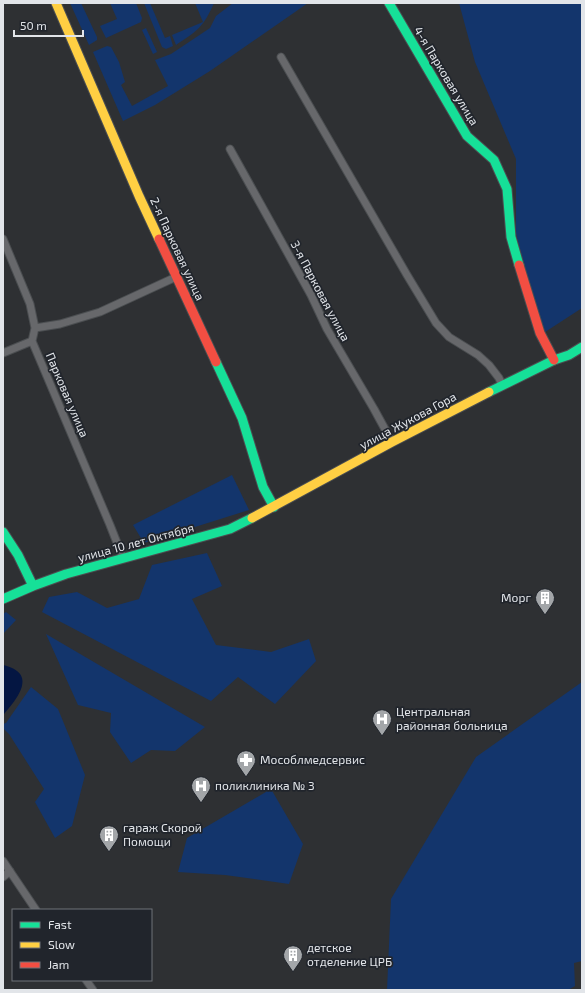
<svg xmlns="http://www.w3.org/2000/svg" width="585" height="993" font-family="'Exo 2',sans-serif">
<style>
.green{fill:#13356c}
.water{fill:#041642}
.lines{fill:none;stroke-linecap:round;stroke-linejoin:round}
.street-casing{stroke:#4b4e51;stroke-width:9}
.fast-casing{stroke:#4b4e51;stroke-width:11}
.slow-casing{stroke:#4b4e51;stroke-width:11}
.jam-casing{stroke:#4b4e51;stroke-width:11}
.street{stroke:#67686b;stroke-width:7}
.fast{stroke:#16e098;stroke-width:9}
.slow{stroke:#ffcf43;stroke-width:9}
.jam{stroke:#f24e42;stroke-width:9}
.labels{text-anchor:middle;stroke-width:3.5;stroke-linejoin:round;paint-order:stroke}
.street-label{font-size:12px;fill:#e2e5e9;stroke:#21252c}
.poi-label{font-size:12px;fill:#e2e5e9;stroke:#21252c;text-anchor:start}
</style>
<rect width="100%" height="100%" fill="#2e3033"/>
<!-- green -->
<path class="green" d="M70 3H81L97 37V40L89 45Z
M110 3H136L142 18 141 22 106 38 100 26 117 19Z
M144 3H150L165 38 170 36 173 46 166 49 162 47Z
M195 3H214C203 28 198 30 176 45L172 35 203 22Z
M233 3H308L210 71 155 105 123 121 93 52 107 46 111 47 119 62 125 82 121 85 132 106 168 86 155 60 171 54 210 28 216 16Z
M459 3H582V308L542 334 516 234V159L475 62Z
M146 28 157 52 153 54 142 30Z
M232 475 249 510 144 543 133 525Z
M207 553 222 586 192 599 216 645 271 652 309 639 316 661 275 704 238 677 211 701 42 612 49 597 77 592 107 608 139 599 152 565Z
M6 612 16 620 3 634V614Z
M46 634 205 727 175 751 151 750 131 763 110 732 111 713 78 705Z
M582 682V961L574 963 575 986 568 990H387L391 899 476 757Z
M31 687 58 709 85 775 72 826 55 838 35 802 44 789 9 734 3 728V724L6 723Z
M271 789 303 844 289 884 225 875 178 872 187 838Z"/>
<!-- water -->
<path class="water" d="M3 665C38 673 18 698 3 715Z"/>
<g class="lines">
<defs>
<path id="street" d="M281 57 407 275 436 323 449 337 478 355 489 365 499 378 502 385
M230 149 311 295 327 329 374 409 392 442
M3 239 30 304 35 328 32 341 110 525 123 558
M35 328 60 324 100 312 176 277
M3 353 32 341
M3 861 36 910
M3 877 10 871
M86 980 93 990"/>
<path id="fast" d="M389 3 467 136 494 160 507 189 511 237 519 265
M216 362 242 418 263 487 274 507
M489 392 554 360 569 355 582 347
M3 532 18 555 33 586
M3 599 33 586 66 574 230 529 252 518"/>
<path id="slow" d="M56 3 139 196 159 239
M252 518 392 442 489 392"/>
<path id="jam" d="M159 239 216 362
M519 265 540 333 554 360"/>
</defs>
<!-- street casing -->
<use href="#street" class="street-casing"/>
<!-- fast casing -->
<use href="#fast" class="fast-casing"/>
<!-- slow casing -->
<use href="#slow" class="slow-casing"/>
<!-- jam casing -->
<use href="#jam" class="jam-casing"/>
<!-- street -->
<use href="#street" class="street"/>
<!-- fast -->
<use href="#fast" class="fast"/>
<!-- slow -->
<use href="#slow" class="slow"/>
<!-- jam -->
<use href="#jam" class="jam"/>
</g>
<!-- icons -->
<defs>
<symbol id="building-pin" viewBox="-11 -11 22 30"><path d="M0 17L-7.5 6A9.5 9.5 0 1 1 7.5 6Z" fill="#a3a6a9" stroke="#21252c"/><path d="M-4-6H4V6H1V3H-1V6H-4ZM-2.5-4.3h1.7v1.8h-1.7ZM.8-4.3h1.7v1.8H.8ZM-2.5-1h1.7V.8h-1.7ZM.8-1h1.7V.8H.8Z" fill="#fff"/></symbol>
<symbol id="hospital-pin" viewBox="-11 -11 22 30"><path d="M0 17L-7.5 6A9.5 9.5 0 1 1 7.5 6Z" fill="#a3a6a9" stroke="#21252c"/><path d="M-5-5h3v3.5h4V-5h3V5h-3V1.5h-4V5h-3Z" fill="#fff"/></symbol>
<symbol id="pharmacy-pin" viewBox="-11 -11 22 30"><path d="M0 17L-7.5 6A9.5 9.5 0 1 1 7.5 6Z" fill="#a3a6a9" stroke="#21252c"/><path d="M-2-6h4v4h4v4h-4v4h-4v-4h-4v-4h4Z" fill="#fff"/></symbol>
</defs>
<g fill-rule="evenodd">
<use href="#building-pin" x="534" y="587" width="22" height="30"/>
<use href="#hospital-pin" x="371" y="708" width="22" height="30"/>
<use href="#pharmacy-pin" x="235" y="749" width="22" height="30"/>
<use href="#hospital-pin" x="190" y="775" width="22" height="30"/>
<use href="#building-pin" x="98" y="824" width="22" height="30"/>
<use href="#building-pin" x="282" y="944" width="22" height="30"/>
</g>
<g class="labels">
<!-- street labels -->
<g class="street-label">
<text transform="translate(446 76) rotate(59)" y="4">4-я Парковая улица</text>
<text transform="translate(177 249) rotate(65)" y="4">2-я Парковая улица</text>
<text transform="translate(320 291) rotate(62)" y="4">3-я Парковая улица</text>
<text transform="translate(67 395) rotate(67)" y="4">Парковая улица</text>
<text transform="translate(408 421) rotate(-28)" y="4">улица Жукова Гора</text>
<text transform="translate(136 543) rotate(-15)" y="4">улица 10 лет Октября</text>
</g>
<!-- poi labels -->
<g class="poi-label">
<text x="531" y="602" text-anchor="end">Морг</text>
<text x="396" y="716">Центральная<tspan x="396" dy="14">районная больница</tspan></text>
<text x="260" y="764">Мособлмедсервис</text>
<text x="215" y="790">поликлиника № 3</text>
<text x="123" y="832">гараж Скорой<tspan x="123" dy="14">Помощи</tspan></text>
<text x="307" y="952">детское<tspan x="307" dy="14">отделение ЦРБ</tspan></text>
</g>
</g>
<!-- border -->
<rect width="585" height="993" fill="none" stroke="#e2e5e9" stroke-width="8"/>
<!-- legend -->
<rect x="12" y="909" width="140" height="72" fill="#21252c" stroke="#6e7278"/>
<rect x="20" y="922" width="20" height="6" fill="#16e098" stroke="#6e7278"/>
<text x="48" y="929" font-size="12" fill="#e2e5e9">Fast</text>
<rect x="20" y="942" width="20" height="6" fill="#ffcf43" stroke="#6e7278"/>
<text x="48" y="949" font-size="12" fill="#e2e5e9">Slow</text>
<rect x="20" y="962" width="20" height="6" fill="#f24e42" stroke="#6e7278"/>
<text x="48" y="969" font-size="12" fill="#e2e5e9">Jam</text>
<!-- scale -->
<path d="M14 30v6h69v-6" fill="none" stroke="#e2e5e9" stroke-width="2"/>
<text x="20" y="30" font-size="12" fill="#e2e5e9" stroke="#21252c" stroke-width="3" paint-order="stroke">50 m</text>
</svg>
